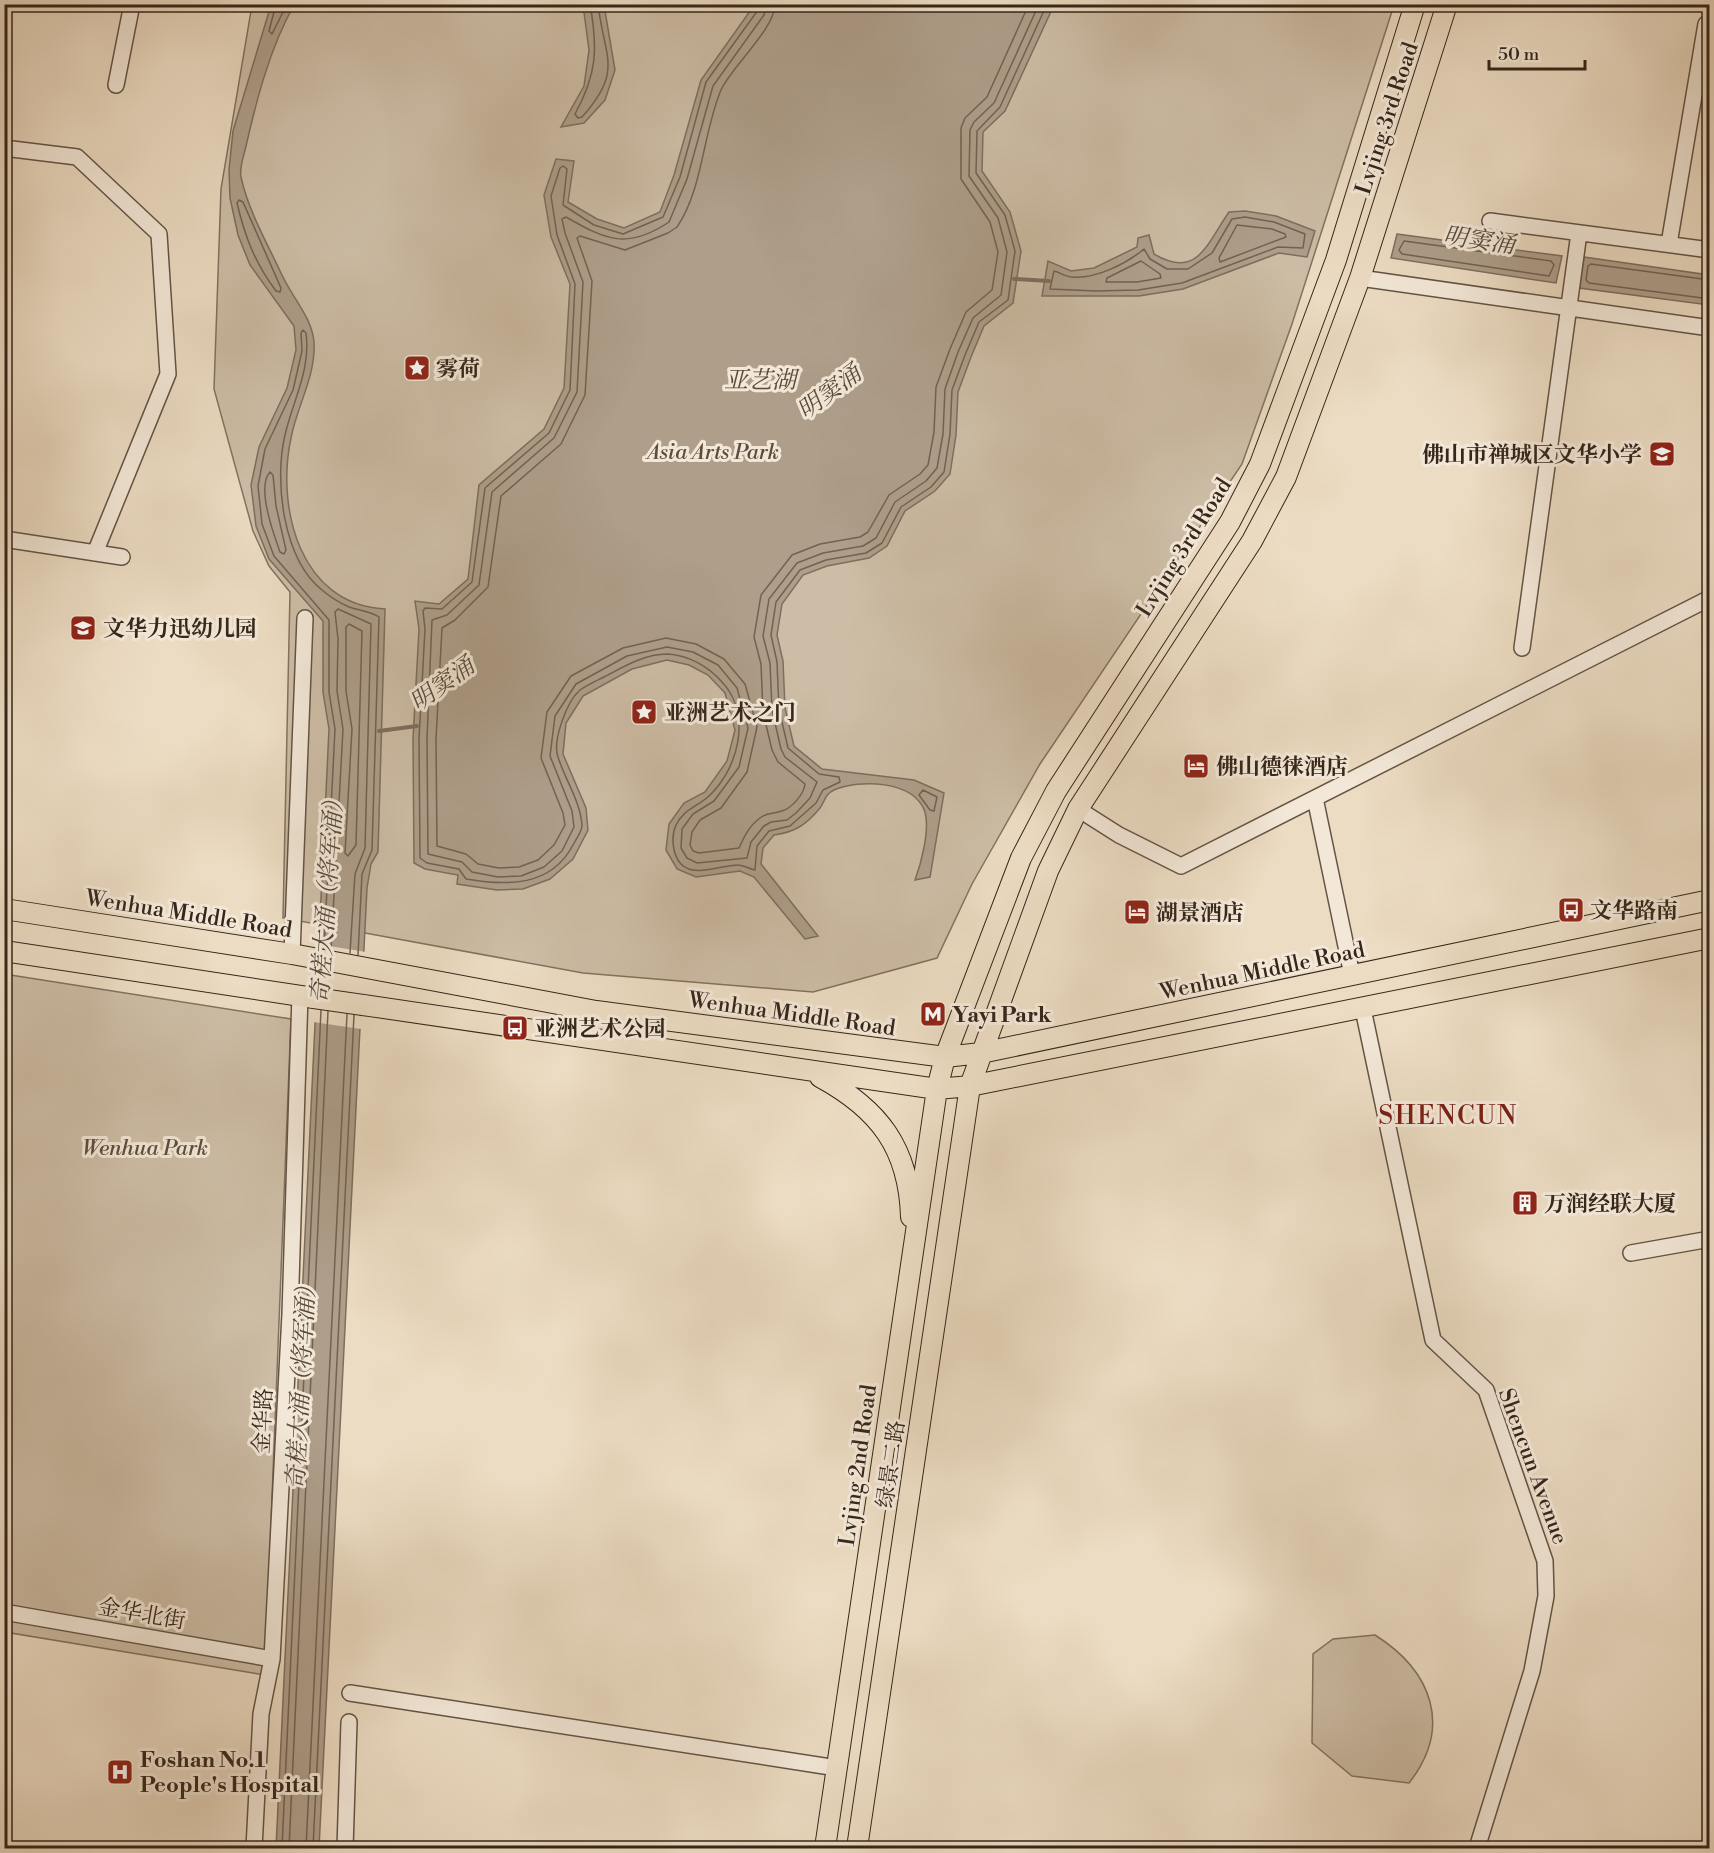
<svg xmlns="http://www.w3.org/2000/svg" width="1714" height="1853" font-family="'Libre Bodoni','Noto Serif SC',serif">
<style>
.green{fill:#cdbda6;stroke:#827260;stroke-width:1.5}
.water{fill:#ae9e8a;stroke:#7e6e5e;stroke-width:1.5}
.pier{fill:#ecdcc3}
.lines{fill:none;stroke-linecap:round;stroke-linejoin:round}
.shore{stroke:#726252;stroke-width:1.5}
.stream{stroke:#7e6e5e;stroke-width:4}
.minor-casing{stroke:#645445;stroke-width:18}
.major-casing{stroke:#36261b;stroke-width:22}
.minor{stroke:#f3e8d8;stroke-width:15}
.major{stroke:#ecdcc3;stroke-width:20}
.major-bridge-casing{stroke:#36261b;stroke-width:22;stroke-linecap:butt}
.major-bridge{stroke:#ecdcc3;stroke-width:20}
.labels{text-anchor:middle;stroke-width:6;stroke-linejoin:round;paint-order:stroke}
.street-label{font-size:22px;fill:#36261b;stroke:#f3e8d8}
.poi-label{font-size:22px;font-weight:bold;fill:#36261b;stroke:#f3e8d8;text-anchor:start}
.park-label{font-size:22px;font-style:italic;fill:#5c4c3e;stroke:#f3e8d8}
.water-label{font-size:24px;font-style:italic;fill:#5a4a3c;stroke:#f3e8d8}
.quarter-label{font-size:26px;letter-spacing:1.5px;fill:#7a1f14;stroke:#f3e8d8}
</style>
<rect width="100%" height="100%" fill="#ecdcc3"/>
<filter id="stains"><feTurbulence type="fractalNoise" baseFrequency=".00333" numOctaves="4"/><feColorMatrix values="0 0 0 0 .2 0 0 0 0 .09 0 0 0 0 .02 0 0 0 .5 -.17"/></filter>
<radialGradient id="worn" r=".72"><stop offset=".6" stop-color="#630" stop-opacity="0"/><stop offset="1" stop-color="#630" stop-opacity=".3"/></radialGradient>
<!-- green -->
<path class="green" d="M252 5H1394L1292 324 1242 464 1040 764 972 884 937 958 813 992 583 973 283 918 290 592 269 566 253 531 214 389 221 189Z
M4 974 291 1019 265 1675 5 1632Z
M1375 1635C1432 1671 1453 1727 1409 1783L1352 1776 1312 1743 1313 1654 1333 1639Z"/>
<!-- water -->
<path class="water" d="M755 4 1054 5 1005 111 983 132 982 171 1010 212 1021 251 1013 303 984 326 971 357 958 392 956 435 950 474 935 491 905 511 887 546 869 558 827 566 803 575 782 604 777 635 783 661 785 708 794 746 822 769 914 780 944 793 930 877 915 880C921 864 930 830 925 812 914 780 859 779 834 790 825 794 825 801 820 808 806 825 795 832 774 835L763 848 761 864 818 936 805 939 754 877 740 871 696 877 677 869 666 850 669 824 684 803 705 792 727 761 735 730 725 693 708 675 689 665 667 660 632 669 583 696 566 723 563 754 586 808 588 830 573 859 550 879 523 889 497 890 457 884 458 875 425 869 414 863 413 739 419 629 415 601 439 604 468 579 479 485 544 429 564 388 570 284 551 237 544 195 556 159 574 161 568 202 597 219 624 228 660 212 674 175 701 80Z
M271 5H294C270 48 257 98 246 146 244 155 239 168 241 177 248 210 267 243 281 273 291 296 312 317 314 342 316 376 297 406 291 438 276 508 300 605 385 609L378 852 371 864 367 888 319 1848H276L329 729 323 692V621L269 559 256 526 251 485 259 447 287 388 296 350 294 326 250 265 238 235 230 198 229 170 233 131Z
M583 5H604L615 70 605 100 584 123 561 127 584 86 589 50Z
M1245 211 1276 216 1315 231 1307 257 1279 253 1183 289 1139 296H1042L1048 261 1071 271 1094 268 1137 247 1138 238 1149 235 1154 254C1198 280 1207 243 1229 212Z
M1397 234 1562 256 1556 283 1391 258Z
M1584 257 1709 275V305L1579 288Z"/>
<!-- pier -->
<path class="pier" d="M317 944 366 952 361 1029 313 1022Z"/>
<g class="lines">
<!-- shore -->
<path class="shore" d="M276 4 269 31 272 34 287 4
M590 4C598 49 597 74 575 114L578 118 582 117C624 70 604 58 598 4
M759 4 758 10 706 82 680 177 663 217 623 234 594 225 563 205 567 169 563 166 560 168 551 196 557 235 575 284 570 390 549 433 485 488 472 582 442 609 425 608 423 611 425 629 419 739 420 858 427 863 459 869 466 879C507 886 551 887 573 845 576 839 582 832 582 825 580 800 565 780 558 757 552 741 567 701 580 690 587 685 596 681 604 677 623 667 644 654 667 654 688 655 708 666 722 682 752 714 739 768 709 796 697 807 684 809 676 825 671 836 672 854 681 864 694 878 721 865 738 865 744 865 749 869 755 870L757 846 769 831 790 826 816 803 823 790 840 782 839 777 819 774 788 748 779 709 777 662 771 635 776 602 800 570 826 560 866 553 882 543 901 507 931 487 944 472 950 434 952 390 965 355 979 322 1008 300 1015 251 1005 215 976 173 977 131 1000 107 1047 4
M766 4 764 15 713 86 687 179 669 222C627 250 606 240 566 217L562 219 565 233 583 282 577 392 554 438 492 492 479 585 447 615 432 620 427 739 428 854 462 862 472 872 498 877 521 876 544 867 562 851 574 827 572 811 550 756 555 716 576 684 627 656 667 647 693 652 718 665 737 688 748 728 739 767 714 801 693 814 682 829 681 848 687 858 697 863 747 858 751 842 764 826 771 822 787 820 796 813 810 798 817 782 785 757 781 749 772 710 770 663 763 636 769 599 797 563 823 553 863 546 876 538 895 502 926 481 937 468 943 434 945 389 958 352 973 318 1001 295 1007 252 998 218 969 176 970 130 974 122 994 103 1039 4
M775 4C775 29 732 66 721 90 703 132 703 189 677 227L668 233 625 250 580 236 577 238 592 281 585 395 561 444 501 496 488 587 455 620 442 628 436 739 437 846 466 854 478 864 499 868 519 867 538 860 554 845 565 825 563 813 541 758 547 712 571 676 623 648 666 638 696 644 724 659 745 684 757 727 747 772 721 808 700 820 692 832 690 845 693 851 699 853 739 848C744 837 749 826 760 818 767 812 774 814 782 811 792 808 804 794 805 784L778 762 772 750 763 712 761 664 754 637 761 595 792 555 820 544 860 537 868 532 889 495 920 474 928 465 934 432 936 387 950 349 966 312 992 290 998 252 990 222 961 179V128L965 118 987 97 1029 4
M239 200 243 202 281 288 280 292 276 291C255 263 245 237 237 203Z
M1245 217 1274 222 1305 234 1303 248 1278 247 1182 283 1138 290 1096 291 1050 289 1054 271C1059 272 1066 277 1072 277 1096 279 1126 264 1144 249L1150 259 1167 269H1188L1212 253 1232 219Z
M1237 225 1272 229 1285 234 1286 237 1220 262 1219 258Z
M1404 241 1551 261 1554 265 1549 276 1402 254 1399 250Z
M1141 261 1160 274 1161 278 1137 282H1106L1107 278Z
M1710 280 1591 264 1588 266 1586 280 1589 283 1710 299
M270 472 273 475 276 506 286 550 284 554 280 552C274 535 256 487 270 472Z
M349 624 362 631 356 845 348 856 345 853 352 729 346 691V627Z
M923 790 937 797 934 811 930 810 919 795Z
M324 949 335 729 329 692V620L274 556 262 524 258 486 265 449 293 390 302 351 301 333 303 330 306 333C311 370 293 400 285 435 274 481 283 559 322 590 329 596 340 603 349 607 358 610 373 612 379 617L372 850 362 874 358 955
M331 950 343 729 337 691 338 639 335 612 338 609 371 624 365 848 355 874 350 953
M282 1848 321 1010
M289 1848 328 1011
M306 1848 347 1014
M313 1848 354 1015"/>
<!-- stream -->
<path class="stream" d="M1014 279 1049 281
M379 731 417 726"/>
<defs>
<path id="minor" d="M116 85 132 4
M4 148 77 157 159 234 168 374 95 553
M1490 221 1710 250
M1669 244 1706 24
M1360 278 1710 328
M4 539 122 557
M1522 648 1579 233
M1315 798 1352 975
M1078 809 1119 835 1181 866 1710 598
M292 954 305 618
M1363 1009 1433 1340 1486 1390 1545 1561 1546 1596 1532 1671 1477 1848
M1631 1253 1710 1239
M4 1612 272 1659
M350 1693 837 1768
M254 1848 261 1714 272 1659 290 1314 300 995
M345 1848 349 1722"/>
<path id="major" d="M4 909 292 954 596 1011 945 1057 981 1053 1710 900
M4 951 314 998
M363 1005 937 1089 970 1086 1710 938
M820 1077C879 1109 909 1148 911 1217
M825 1848 937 1089 945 1057 1021 858 1056 791 1230 522 1260 464 1336 260 1415 4
M857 1848 970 1086 1048 871 1078 809 1252 541 1286 477 1360 278 1447 4"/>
</defs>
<!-- minor casing -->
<use href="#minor" class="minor-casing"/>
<!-- major casing -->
<use href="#major" class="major-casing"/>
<!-- minor -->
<use href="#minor" class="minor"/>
<!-- major -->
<use href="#major" class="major"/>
<defs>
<path id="major-bridge" d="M314 998 363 1005"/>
</defs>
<!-- major-bridge casing -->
<use href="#major-bridge" class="major-bridge-casing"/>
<!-- major-bridge -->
<use href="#major-bridge" class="major-bridge"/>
</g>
<!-- icons -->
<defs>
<symbol id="sight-square" viewBox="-11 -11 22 22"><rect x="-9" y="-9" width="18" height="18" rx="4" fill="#8f2418" stroke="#f3e8d8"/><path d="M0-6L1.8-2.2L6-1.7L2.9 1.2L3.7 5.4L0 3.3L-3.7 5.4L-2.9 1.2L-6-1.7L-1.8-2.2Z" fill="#fff"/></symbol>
<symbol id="school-square" viewBox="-11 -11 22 22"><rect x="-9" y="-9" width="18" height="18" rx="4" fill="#8f2418" stroke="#f3e8d8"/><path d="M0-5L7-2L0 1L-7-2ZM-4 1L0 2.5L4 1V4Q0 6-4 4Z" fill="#fff"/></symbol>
<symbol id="hotel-square" viewBox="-11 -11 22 22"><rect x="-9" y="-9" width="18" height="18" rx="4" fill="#8f2418" stroke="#f3e8d8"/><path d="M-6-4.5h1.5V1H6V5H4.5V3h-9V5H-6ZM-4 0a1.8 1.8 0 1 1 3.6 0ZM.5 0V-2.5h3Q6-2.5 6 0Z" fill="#fff"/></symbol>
<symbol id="bus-square" viewBox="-11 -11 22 22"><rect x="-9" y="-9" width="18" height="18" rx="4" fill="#8f2418" stroke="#f3e8d8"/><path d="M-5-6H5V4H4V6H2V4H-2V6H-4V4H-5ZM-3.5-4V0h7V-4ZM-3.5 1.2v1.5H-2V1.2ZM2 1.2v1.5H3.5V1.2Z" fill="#fff"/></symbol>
<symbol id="metro-square" viewBox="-11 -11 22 22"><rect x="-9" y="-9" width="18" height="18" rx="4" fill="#8f2418" stroke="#f3e8d8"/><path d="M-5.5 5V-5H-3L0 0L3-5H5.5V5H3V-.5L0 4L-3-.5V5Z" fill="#fff"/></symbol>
<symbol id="building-square" viewBox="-11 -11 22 22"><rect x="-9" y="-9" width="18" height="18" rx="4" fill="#8f2418" stroke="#f3e8d8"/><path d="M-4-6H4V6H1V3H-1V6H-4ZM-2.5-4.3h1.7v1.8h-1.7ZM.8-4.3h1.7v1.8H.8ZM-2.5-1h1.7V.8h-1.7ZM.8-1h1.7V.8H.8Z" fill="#fff"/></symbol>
<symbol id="hospital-square" viewBox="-11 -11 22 22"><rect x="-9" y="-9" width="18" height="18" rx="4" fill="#8f2418" stroke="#f3e8d8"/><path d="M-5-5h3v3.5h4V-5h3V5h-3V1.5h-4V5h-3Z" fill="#fff"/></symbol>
</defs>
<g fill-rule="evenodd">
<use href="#sight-square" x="402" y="353" width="30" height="30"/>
<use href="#school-square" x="1647" y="439" width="30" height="30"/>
<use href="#school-square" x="68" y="613" width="30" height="30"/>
<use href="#sight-square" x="629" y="697" width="30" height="30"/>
<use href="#hotel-square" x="1181" y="751" width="30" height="30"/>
<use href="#bus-square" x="1556" y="895" width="30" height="30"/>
<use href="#hotel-square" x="1122" y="897" width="30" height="30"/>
<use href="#metro-square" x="918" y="999" width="30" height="30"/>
<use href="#bus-square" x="500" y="1013" width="30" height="30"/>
<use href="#building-square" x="1510" y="1188" width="30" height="30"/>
<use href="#hospital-square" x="105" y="1757" width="30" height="30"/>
</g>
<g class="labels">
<!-- street labels -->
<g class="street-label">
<text transform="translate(1386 118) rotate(-72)" y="8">Lvjing 3rd Road</text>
<text transform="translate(1183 547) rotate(-58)" y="8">Lvjing 3rd Road</text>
<text transform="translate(189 913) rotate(9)" y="8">Wenhua Middle Road</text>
<text transform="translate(1262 970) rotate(-12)" y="8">Wenhua Middle Road</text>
<text transform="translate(792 1013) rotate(8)" y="8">Wenhua Middle Road</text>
<text transform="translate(262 1421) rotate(-87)" y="8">金华路</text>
<text transform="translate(890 1464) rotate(-82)" y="8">绿景二路</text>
<text transform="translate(857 1465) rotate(-82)" y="8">Lvjing 2nd Road</text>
<text transform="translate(1534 1466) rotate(70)" y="8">Shencun Avenue</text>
<text transform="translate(142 1613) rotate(10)" y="8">金华北街</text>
</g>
<!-- poi labels -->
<g class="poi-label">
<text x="436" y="376">雾荷</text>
<text x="1642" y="462" text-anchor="end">佛山市禅城区文华小学</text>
<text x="103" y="636">文华力迅幼儿园</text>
<text x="664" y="720">亚洲艺术之门</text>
<text x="1216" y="774">佛山德徕酒店</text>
<text x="1590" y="918">文华路南</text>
<text x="1156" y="920">湖景酒店</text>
<text x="952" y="1022">Yayi Park</text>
<text x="534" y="1036">亚洲艺术公园</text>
<text x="1544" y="1211">万润经联大厦</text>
<text x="140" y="1767">Foshan No.1<tspan x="140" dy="25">People's Hospital</tspan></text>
</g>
<!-- park labels -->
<g class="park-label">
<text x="713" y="459">Asia Arts Park</text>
<text x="145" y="1155">Wenhua Park</text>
</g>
<!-- water labels -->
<g class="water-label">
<text transform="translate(1479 240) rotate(8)" y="8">明窦涌</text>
<text x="760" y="388">亚艺湖</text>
<text transform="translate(829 392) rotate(-37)" y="8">明窦涌</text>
<text transform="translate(442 684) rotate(-36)" y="8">明窦涌</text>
<text transform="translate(327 896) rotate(-86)" y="8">奇槎大涌（将军涌）</text>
<text transform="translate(301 1382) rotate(-87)" y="8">奇槎大涌（将军涌）</text>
</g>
<!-- quarter labels -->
<g class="quarter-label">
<text x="1448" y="1124">SHENCUN</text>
</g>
</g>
<!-- margin -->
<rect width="1714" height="1853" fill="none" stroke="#ecdcc3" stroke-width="24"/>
<rect x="6" y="6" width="1702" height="1841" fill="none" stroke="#36261b" stroke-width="3"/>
<rect x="12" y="12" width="1690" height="1829" fill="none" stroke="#36261b" stroke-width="1.5"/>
<!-- scale -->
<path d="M1489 60v9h96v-9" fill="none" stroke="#36261b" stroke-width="3"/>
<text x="1498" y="60" font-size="18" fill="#36261b" stroke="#f3e8d8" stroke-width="4.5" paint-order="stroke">50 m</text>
<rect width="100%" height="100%" filter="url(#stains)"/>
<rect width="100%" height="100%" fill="url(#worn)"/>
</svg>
